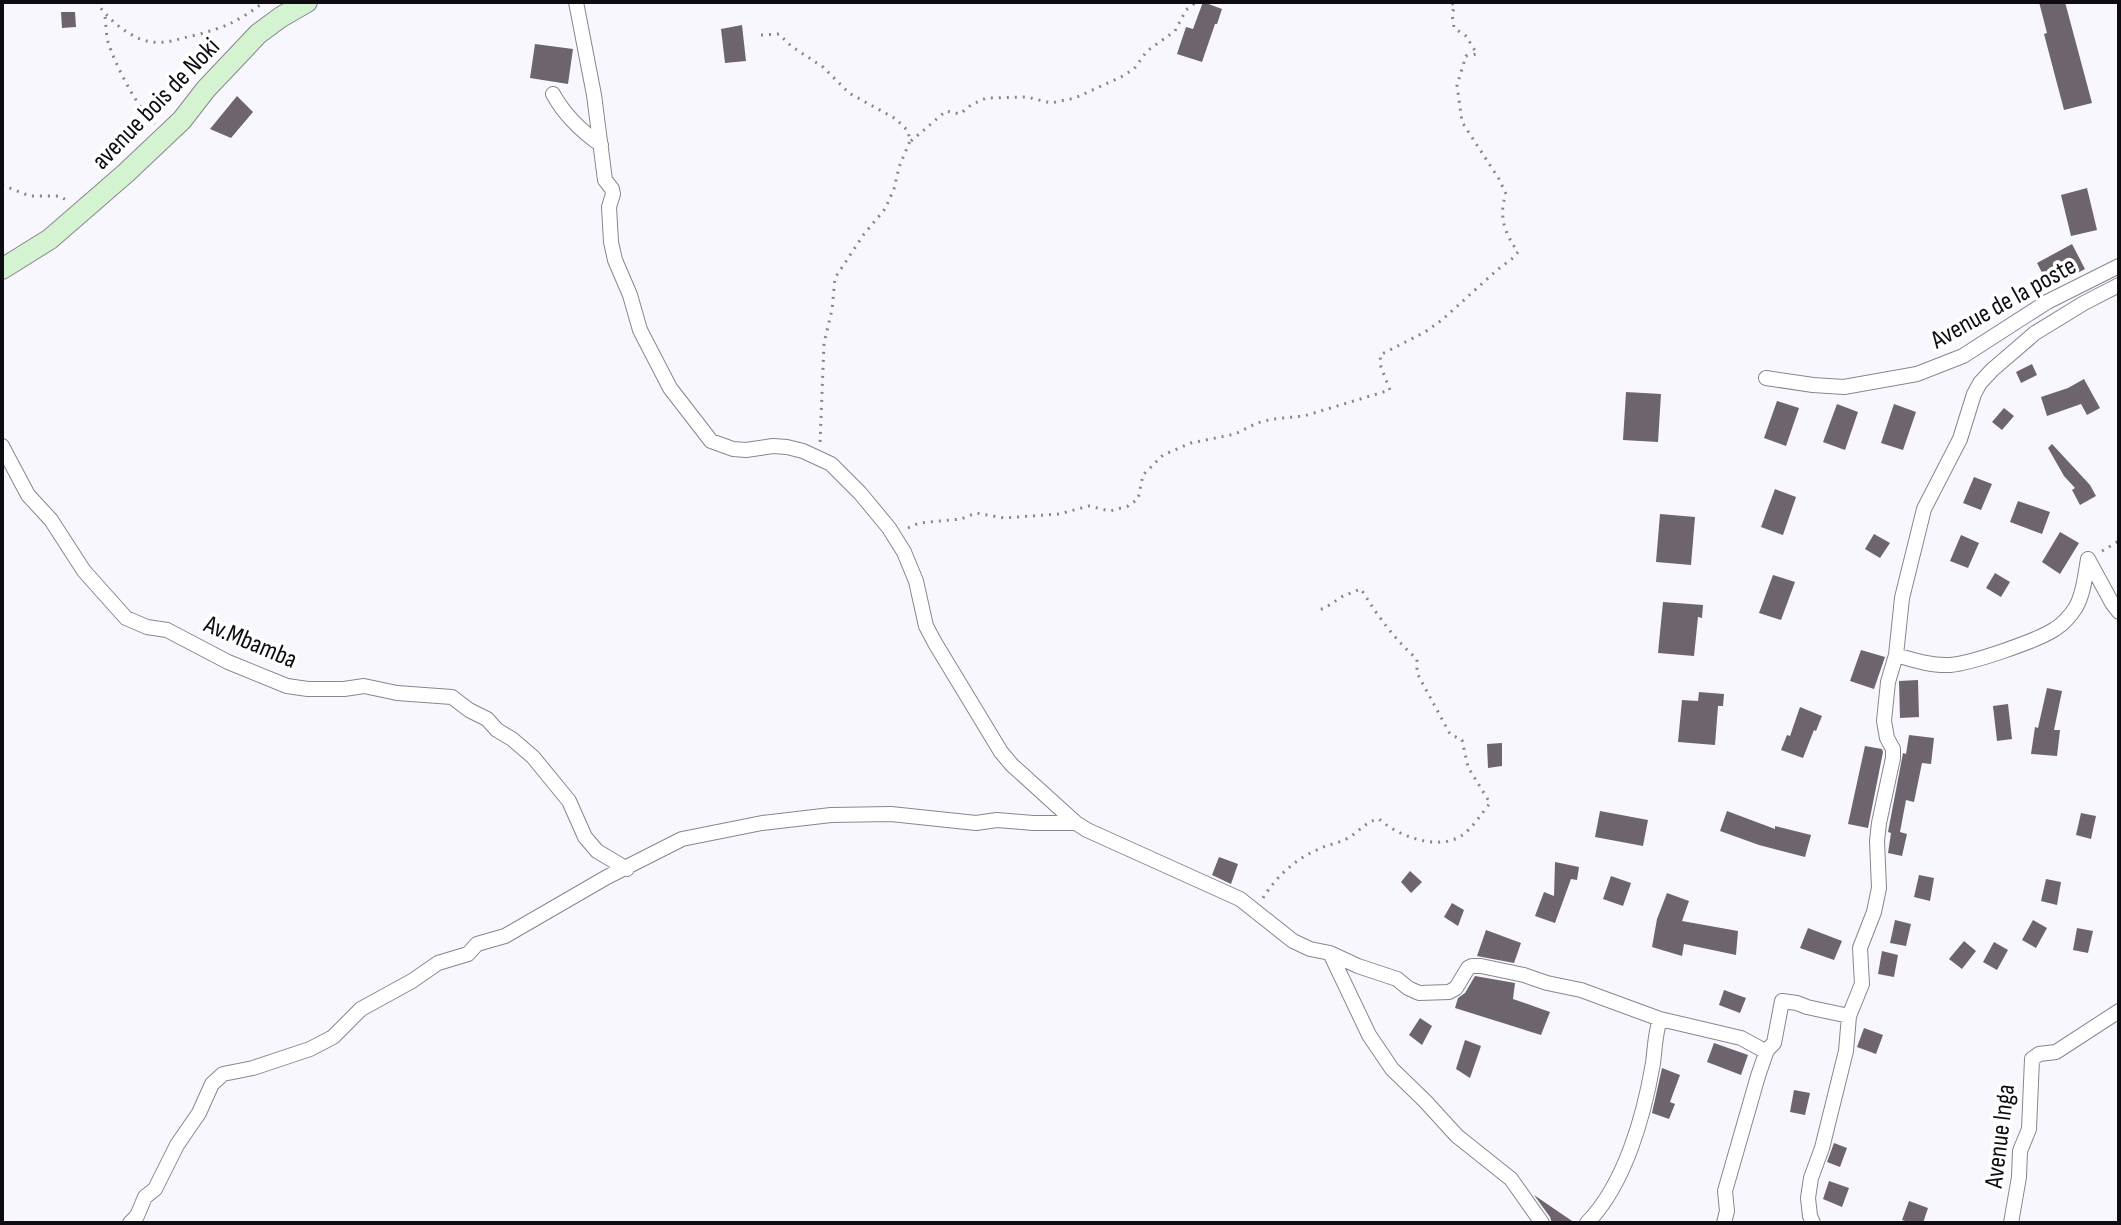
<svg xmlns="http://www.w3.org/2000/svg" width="2121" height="1225" font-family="'Sofia Sans Condensed',sans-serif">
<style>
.building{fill:#6e646d}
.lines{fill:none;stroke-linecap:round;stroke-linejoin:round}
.street-casing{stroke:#898591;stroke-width:16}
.secondary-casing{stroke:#898591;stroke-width:22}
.path{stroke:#88868c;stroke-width:3;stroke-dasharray:2 6;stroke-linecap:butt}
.street{stroke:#fff;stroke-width:14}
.secondary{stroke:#d4f3d1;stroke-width:20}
.labels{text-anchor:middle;stroke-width:7;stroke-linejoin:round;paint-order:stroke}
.street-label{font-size:26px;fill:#0e0c11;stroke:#fff}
</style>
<rect width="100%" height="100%" fill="#f9f7fe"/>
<!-- building -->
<path class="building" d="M1203 2 1222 9 1217 24H1215L1202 62 1177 54 1186 27 1193 29Z
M2039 2H2065L2092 103 2064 110 2044 34 2047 33Z
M61 12H75L76 27 62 28Z
M742 25 746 61 725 63 721 29Z
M535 44 573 49 568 84 530 78Z
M237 96 253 112 231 138 210 129Z
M2087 188 2097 230 2071 236 2061 195Z
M2072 244 2085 269 2050 288 2037 263Z
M2032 364 2037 375 2021 383 2016 372Z
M2084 379 2100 408 2087 415 2081 404 2047 416 2041 397 2068 388Z
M1626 392 1661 394 1658 442 1623 440Z
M1777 401 1799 408 1786 446 1764 438Z
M1837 404 1858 412 1845 450 1823 442Z
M1894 404 1916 412 1903 450 1881 443Z
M2004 408 2014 416 2002 430 1992 422Z
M2052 444 2090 485 2096 496 2080 505 2072 490 2075 488 2064 476 2048 448Z
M1974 477 1992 484 1981 510 1963 503Z
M1775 489 1796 497 1783 535 1761 527Z
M2018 501 2050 512 2042 534 2010 522Z
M1660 514 1695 517 1691 565 1656 562Z
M2060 532 2079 543 2060 574 2042 562Z
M1874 534 1890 543 1880 558 1865 549Z
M1961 535 1979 543 1968 568 1950 561Z
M1995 573 2010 582 2001 597 1986 588Z
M1773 575 1795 582 1781 620 1759 613Z
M1663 602 1703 605 1702 618 1698 617 1694 656 1658 653Z
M1861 650 1885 657 1874 689 1850 681Z
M1918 680 1919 717 1900 718 1899 681Z
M2047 688 2062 691 2054 730H2060L2057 756 2031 754 2035 727 2038 728Z
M1699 692 1724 694 1723 706H1718L1715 745 1678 742 1682 700 1698 701Z
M2008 704 2012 739 1997 741 1993 706Z
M1800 707 1822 716 1816 731 1814 730 1803 758 1781 750 1787 735 1790 736Z
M1909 735 1934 738 1931 764 1922 763 1914 802 1906 800 1900 832 1907 834 1902 856 1888 853 1891 833 1888 832 1903 753 1906 754Z
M1502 743V766L1488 768 1487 744Z
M1865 746 1882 749 1883 752 1868 828 1848 824Z
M1600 811 1648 820 1643 846 1595 837Z
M1727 811 1775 829V826L1811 835 1805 857 1759 845 1720 831Z
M2081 813 2096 816 2091 839 2076 835Z
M1219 857 1238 864 1231 884 1212 875Z
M1555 862 1579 867 1577 880 1571 879 1555 923 1535 916 1544 892 1554 896Z
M1410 871 1422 882 1411 893 1401 882Z
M1919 875 1934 878 1930 901 1914 897Z
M1611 876 1631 883 1623 906 1603 899Z
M2046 879 2061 882 2057 905 2041 901Z
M1667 893 1689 901 1682 921 1738 931 1736 955 1684 944 1682 956 1652 947 1657 919Z
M1452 903 1464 910 1458 926 1444 917Z
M1895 920 1911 924 1906 946 1890 943Z
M2033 920 2047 928 2036 948 2022 940Z
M1808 928 1842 941 1834 960 1800 948Z
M2077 928 2093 931 2088 953 2073 950Z
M1486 930 1521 943 1514 963 1477 956Z
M1964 941 1976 951 1962 969 1949 959Z
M1994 942 2008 950 1997 970 1983 962Z
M1882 951 1898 955 1894 977 1878 974Z
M1475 976 1515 983 1513 999 1550 1012 1541 1035 1455 1008 1458 998 1465 993Z
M1724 990 1746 998 1740 1013 1719 1005Z
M1420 1018 1432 1026 1422 1045 1409 1035Z
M1864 1028 1883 1035 1876 1054 1857 1047Z
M1465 1040 1481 1046 1470 1078 1456 1069Z
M1714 1043 1748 1055 1741 1075 1707 1062Z
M1662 1068 1680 1075 1670 1102 1675 1104 1669 1119 1652 1113Z
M1794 1090 1810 1093 1805 1115 1790 1112Z
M1834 1143 1847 1148 1840 1167 1827 1162Z
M1829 1181 1849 1188 1842 1207 1823 1199Z
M1534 1195 1575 1223H1552L1550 1217Z
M1909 1201 1928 1208 1923 1223H1912L1902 1220Z"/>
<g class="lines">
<defs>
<path id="street" d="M576 2 594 95 605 180 612 189 613 194 609 207 611 242 615 260 630 295 640 330 670 388 711 441 733 449 746 450 773 446 787 447 803 451 831 464 860 493 889 528 904 552 916 581 926 626 935 643 1001 752 1012 765 1076 823 1087 830 1240 899 1293 941 1310 949 1330 953 1358 966 1397 979 1408 988 1419 993 1449 992 1456 988 1468 968 1472 966H1481L1524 975 1547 983 1581 990 1660 1019 1741 1038 1763 1050H1767
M553 94C565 116 581 131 601 145
M1766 378 1813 385 1844 387 1917 374 1963 356 2047 302 2119 266
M2 446 28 495 51 520 84 571 126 618 147 627 167 630 228 662 287 686 308 689H344L364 686 397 693 452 697 469 710 487 719 497 730 512 739 533 757 569 801 585 837 597 851 627 869
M2088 559 2112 603 2119 612
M1896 655C1913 660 1932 666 1950 665 1972 663 2037 641 2055 629 2063 624 2071 615 2076 607 2084 593 2085 575 2088 559
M1330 953 1369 1035 1392 1069 1425 1101 1457 1136 1511 1179 1542 1223
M130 1223 137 1216 145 1197 155 1189 177 1145 199 1113 212 1084 223 1074 253 1068 310 1049 333 1037 361 1009 412 981 438 963 468 954 477 944 505 936 607 877 682 839 762 823 831 815 891 814 976 823 997 820 1033 823H1076
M1587 1223C1625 1184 1644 1116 1653 1063 1655 1048 1655 1034 1660 1019
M1724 1223 1727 1211 1725 1191 1758 1076 1767 1050 1774 1043 1782 1001 1797 1003 1807 1007 1849 1016
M1813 1223 1810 1216 1808 1198 1811 1178 1822 1148 1846 1051 1849 1016 1862 984 1860 948 1874 912 1879 888 1877 841 1879 823 1893 758V749L1887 738 1884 721 1888 682 1896 655 1902 598 1924 509 1960 439 1974 394 1980 383 1992 370 2035 333 2084 303 2119 285
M2011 1223 2019 1177 2020 1151 2029 1129 2032 1059 2039 1054 2056 1052 2119 1011"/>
<path id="secondary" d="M2 269 50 239 126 173 182 120 206 89 258 34 281 17 307 2"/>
</defs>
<!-- street casing -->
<use href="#street" class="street-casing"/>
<!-- secondary casing -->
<use href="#secondary" class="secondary-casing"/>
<!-- path -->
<path class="path" d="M96 2C108 19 130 39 152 42 167 44 181 38 196 35 226 27 239 21 264 2
M105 17C106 25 106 34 108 42 115 64 137 108 155 124
M761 35 779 34 791 46 823 67 849 93 896 119 908 131 910 141 899 167 894 189 885 209 864 234 835 278 832 310 824 343 820 443
M911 141 946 111 960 114 971 105 986 98 1027 97 1051 103 1075 98 1121 77 1134 69 1147 51 1175 31 1186 10 1196 2
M2 185 30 196H60L66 200
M908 528 919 523 961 519 976 513 1004 518 1059 514 1089 506 1110 511 1128 506 1138 499 1143 475 1163 455 1191 443 1235 434 1257 423 1273 419 1304 416 1390 390 1381 367 1380 355 1425 332 1442 320 1497 270 1513 258 1518 252C1505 234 1498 216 1506 194L1499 179 1462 122 1457 85 1466 56 1477 54 1466 36 1454 28 1452 14 1455 5 1449 2
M2102 551 2119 541
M1263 898C1276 877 1295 859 1319 849 1328 844 1338 844 1348 838 1359 832 1366 821 1379 819 1398 836 1437 851 1461 836 1472 829 1482 813 1490 803L1468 767 1462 740 1450 734 1417 673V659C1394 639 1377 615 1361 589L1343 596 1325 608 1318 610"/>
<!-- street -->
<use href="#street" class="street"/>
<!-- secondary -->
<use href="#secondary" class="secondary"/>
</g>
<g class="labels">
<!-- street labels -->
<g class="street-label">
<text transform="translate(155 103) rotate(-46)" y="9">avenue bois de Noki</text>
<text transform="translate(2003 302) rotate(-29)" y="9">Avenue de la poste</text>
<text transform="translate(251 641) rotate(23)" y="9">Av.Mbamba</text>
<text transform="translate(1999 1136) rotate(-83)" y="9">Avenue Inga</text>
</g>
</g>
<!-- border -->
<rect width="2121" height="1225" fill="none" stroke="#0e0c11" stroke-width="8"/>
</svg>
